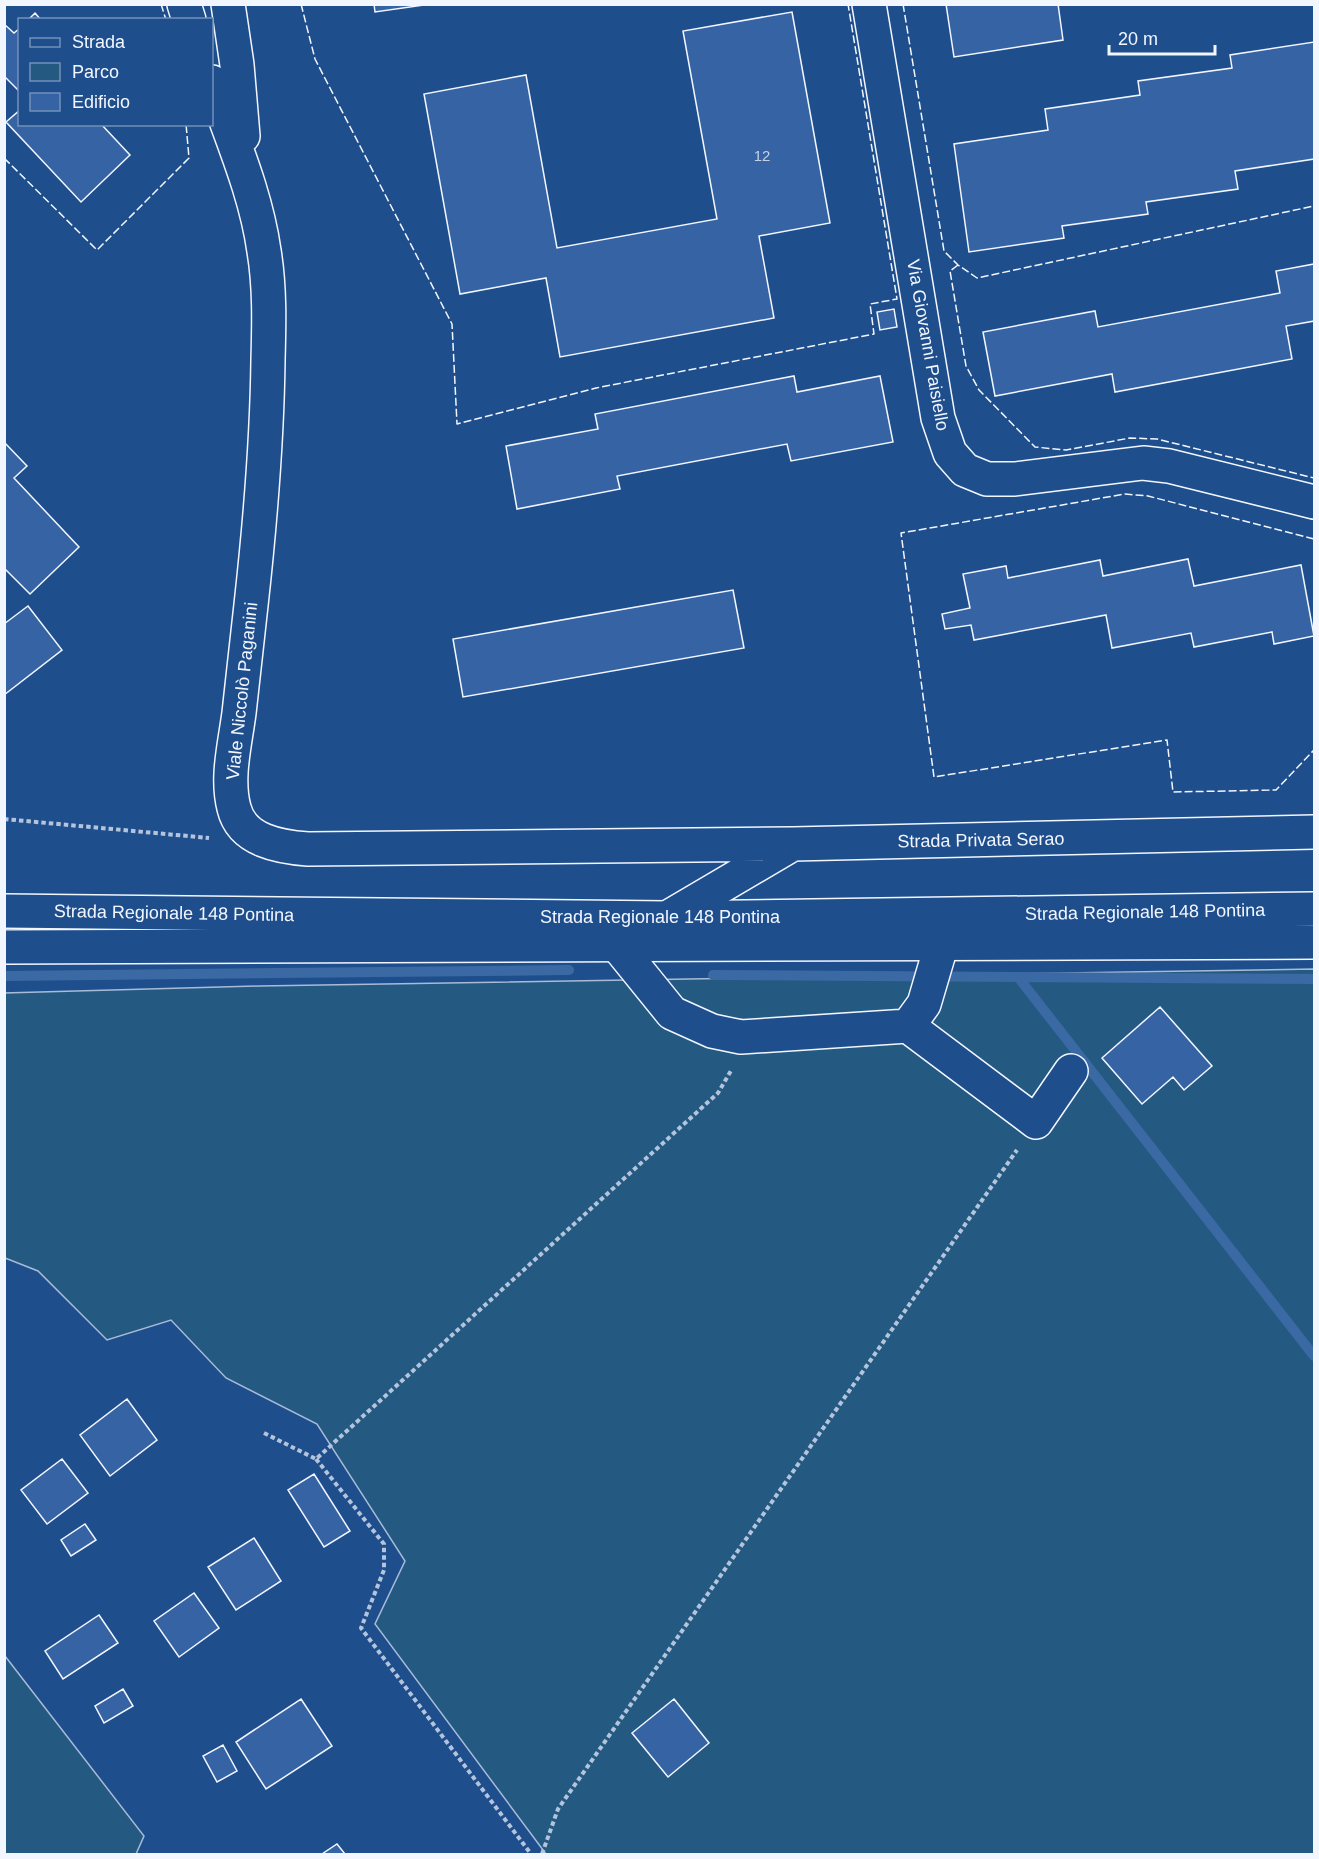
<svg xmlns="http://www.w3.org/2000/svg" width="1319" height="1859" font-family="Arial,sans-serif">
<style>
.green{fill:#245a82;stroke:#a8bbd7;stroke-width:1.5}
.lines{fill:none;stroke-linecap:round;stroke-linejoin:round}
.stream{stroke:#3b69a3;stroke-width:10}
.building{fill:#3563a3;stroke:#f2f6ff;stroke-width:1.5}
.minor-casing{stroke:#f2f6ff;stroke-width:36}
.major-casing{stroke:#f2f6ff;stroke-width:36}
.path{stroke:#b3c4dc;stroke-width:4;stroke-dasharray:4.5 3;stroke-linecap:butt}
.minor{stroke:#1f4e8c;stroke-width:33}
.major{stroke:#1f4e8c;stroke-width:33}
.fence{stroke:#f2f6ff;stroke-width:1.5;stroke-dasharray:8 3;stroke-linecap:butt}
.labels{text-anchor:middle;stroke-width:4.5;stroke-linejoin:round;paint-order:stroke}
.number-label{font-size:15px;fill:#c3d1e8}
.street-label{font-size:18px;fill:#f2f6ff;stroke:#1f4e8c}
</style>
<rect width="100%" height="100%" fill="#1f4e8c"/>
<!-- green -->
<path class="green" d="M1314 969V1854H546L375 1624 405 1561 317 1424 226 1378 171 1320 107 1340 38 1271 5 1258 4 993 259 986Z
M5 1656 144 1836 136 1854H5Z"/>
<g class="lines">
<!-- stream -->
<path class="stream" d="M713 975 1314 979
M4 976 569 970
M1018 977 1314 1356"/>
</g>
<!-- building -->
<path class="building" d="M374 4H431L375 12Z
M946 4H1058L1063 40 954 57Z
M792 12 830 223 759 236 774 318 560 357 546 278 460 294 424 94 526 75 557 248 717 219 683 31Z
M35 13 41 20H28Z
M4 24 14 33 20 28V92L4 76Z
M1314 42V159L1235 171 1238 189 1146 202 1148 214 1062 226 1064 238 969 252 954 144 1048 130 1045 109 1140 95 1138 81 1232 68 1230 55Z
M20 110V124H101L130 155 81 202 6 122Z
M1314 264V321L1286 326 1292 359 1115 392 1112 374 995 396 983 332 1095 311 1098 327 1280 293 1276 271Z
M894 309 897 327 880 330 877 312Z
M794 376 797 392 880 376 893 442 791 461 787 444 617 476 620 489 517 509 506 446 598 429 595 414Z
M4 442 27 466 14 478 79 547 30 594 4 568Z
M1188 559 1194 586 1301 565 1314 636 1274 644 1272 632 1194 647 1191 633 1112 648 1106 615 974 640 971 625 945 629 942 614 970 608 963 574 1006 566 1008 578 1100 560 1103 576Z
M733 590 744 648 463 697 453 639Z
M28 606 62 650 4 695V624Z
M1160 1007 1212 1066 1184 1090 1173 1077 1142 1104 1102 1058Z
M127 1399 157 1440 110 1476 80 1435Z
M62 1459 88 1493 47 1524 21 1490Z
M314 1474 350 1531 324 1547 288 1490Z
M85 1524 96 1540 71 1556 61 1540Z
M254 1538 281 1581 236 1610 208 1567Z
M194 1593 219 1628 179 1657 154 1621Z
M99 1615 118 1643 63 1679 45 1651Z
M123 1689 133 1706 104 1723 95 1706Z
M301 1699 332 1746 266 1789 236 1742Z
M674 1699 709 1743 668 1777 632 1733Z
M223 1745 237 1771 217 1782 203 1756Z
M337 1844 345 1854H322Z"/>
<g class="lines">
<defs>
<path id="minor" d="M184 4 189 20
M228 4 237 65 243 136
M869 4 938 418 950 453 965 470 987 479H1015L1143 463 1169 466 1314 502
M212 82C231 137 256 193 264 251 270 287 269 324 268 360 267 442 260 524 251 605 247 641 243 677 239 713 235 744 226 778 234 808 242 841 280 847 308 849L793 844 1314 832
M667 918 791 845
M617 945 672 1013 712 1031 741 1037 908 1026 924 1004 942 943
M908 1026 1036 1122 1071 1071"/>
<path id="major" d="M4 911 667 918 1314 909
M4 947 1314 942"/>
</defs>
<!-- minor casing -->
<use href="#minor" class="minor-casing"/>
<!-- major casing -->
<use href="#major" class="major-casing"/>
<!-- path -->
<path class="path" d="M4 819 209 838
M264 1433 316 1459 718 1093 732 1069
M316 1459 384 1544V1570L361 1628 531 1854
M542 1854 558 1809 1017 1150"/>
<!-- minor -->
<use href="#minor" class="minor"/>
<!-- major -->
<use href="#major" class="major"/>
<!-- fence -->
<path class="fence" d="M161 4 166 20
M301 4 315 59 452 324 457 424 596 388 874 334 870 304 897 299 848 4
M903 4 944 251 958 265 977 278 1314 206
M4 158 97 250 189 158 186 124
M958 265 950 271 966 366 979 390 1035 447 1066 450 1130 438 1157 439 1314 478
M1314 539 1148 496 1125 494 901 533 934 777 1167 740 1173 792 1276 790 1314 750"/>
</g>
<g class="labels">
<!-- number labels -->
<g class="number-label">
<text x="762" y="161">12</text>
</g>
<!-- street labels -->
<g class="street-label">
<text transform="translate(928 345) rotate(80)" y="6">Via Giovanni Paisiello</text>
<text transform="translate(242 691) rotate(-84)" y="6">Viale Niccolò Paganini</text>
<text transform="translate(981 840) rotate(-1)" y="6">Strada Privata Serao</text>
<text transform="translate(1145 912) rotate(-1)" y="6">Strada Regionale 148 Pontina</text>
<text transform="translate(174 913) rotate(1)" y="6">Strada Regionale 148 Pontina</text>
<text x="660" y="923">Strada Regionale 148 Pontina</text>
</g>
</g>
<!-- border -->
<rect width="1319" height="1859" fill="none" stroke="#f2f6ff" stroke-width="12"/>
<!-- legend -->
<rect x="18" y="18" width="195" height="108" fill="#1f4e8c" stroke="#7391ba" stroke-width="1.5"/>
<rect x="30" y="38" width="30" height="9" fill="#1f4e8c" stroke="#7391ba" stroke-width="1.5"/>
<text x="72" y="48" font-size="18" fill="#f2f6ff">Strada</text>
<rect x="30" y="63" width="30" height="18" fill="#245a82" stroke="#7391ba" stroke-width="1.5"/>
<text x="72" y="78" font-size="18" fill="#f2f6ff">Parco</text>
<rect x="30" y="93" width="30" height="18" fill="#3563a3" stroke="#7391ba" stroke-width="1.5"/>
<text x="72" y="108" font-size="18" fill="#f2f6ff">Edificio</text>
<!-- scale -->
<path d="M1109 45v9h106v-9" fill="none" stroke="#f2f6ff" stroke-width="3"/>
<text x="1118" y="45" font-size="18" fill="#f2f6ff" stroke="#1f4e8c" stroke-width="4.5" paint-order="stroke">20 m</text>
</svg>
